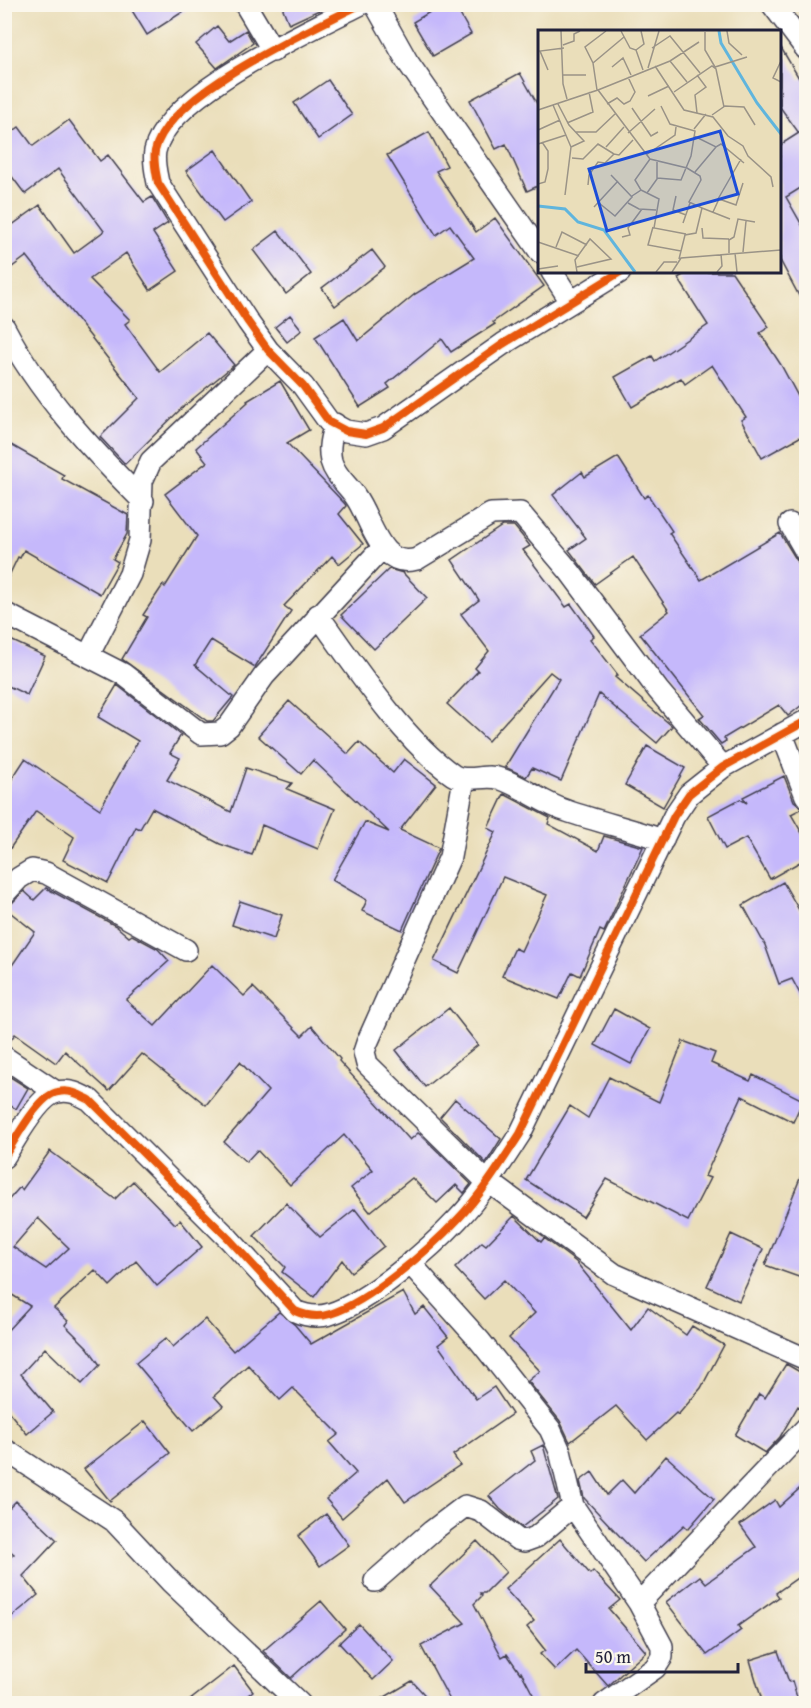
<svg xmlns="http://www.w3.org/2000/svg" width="811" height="1708" font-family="'Gentium Book Plus',serif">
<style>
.building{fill:#c5b8fb;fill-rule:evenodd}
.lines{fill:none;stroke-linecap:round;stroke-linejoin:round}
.minor-casing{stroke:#403e4e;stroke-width:24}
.minor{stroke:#fff;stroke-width:21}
.cycleway-casing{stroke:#fbf7ec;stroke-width:11}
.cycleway{stroke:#e8590c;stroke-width:8}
.inset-river{fill:none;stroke:#60b5dd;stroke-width:3}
.inset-road{fill:none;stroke:#9a9387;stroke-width:1.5}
.view{fill:#1d4ed8;fill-opacity:0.15;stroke:#1d4ed8;stroke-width:3}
.inset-edge{fill:none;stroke:#22223b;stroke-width:3}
</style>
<rect width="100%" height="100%" fill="#fbf7ec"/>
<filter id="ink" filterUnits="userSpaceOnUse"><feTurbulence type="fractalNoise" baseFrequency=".0167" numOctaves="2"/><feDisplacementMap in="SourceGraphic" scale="12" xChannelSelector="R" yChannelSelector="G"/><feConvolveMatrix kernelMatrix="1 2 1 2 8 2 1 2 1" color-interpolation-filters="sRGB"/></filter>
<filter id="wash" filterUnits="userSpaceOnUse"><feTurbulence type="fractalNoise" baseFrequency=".008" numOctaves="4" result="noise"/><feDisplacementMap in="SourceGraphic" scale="24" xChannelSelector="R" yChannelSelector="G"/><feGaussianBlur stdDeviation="1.35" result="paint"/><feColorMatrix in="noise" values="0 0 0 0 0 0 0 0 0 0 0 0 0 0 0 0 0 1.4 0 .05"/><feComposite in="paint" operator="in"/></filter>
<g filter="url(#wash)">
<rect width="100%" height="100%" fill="#eadeba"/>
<g id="blocks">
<!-- building -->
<path class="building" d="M128 4H195L147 35Z
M281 4H332L289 24Z
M443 4H454L471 34 433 56 413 22Z
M217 26 229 41 246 30 253 43 217 68 196 44Z
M780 46 800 80 807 75V184L786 197 807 234V311L780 260V145L799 133 780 107Z
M520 73 540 109V185L527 191 506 144 496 149 470 100Z
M328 80 352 115 318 139 294 103Z
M69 120 100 161 108 155 144 202 152 197 168 223 153 233 178 271 150 290 126 253 90 279 130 320 125 324 160 372 207 333 234 365 183 407 125 464 100 437 139 398 27 256 4 273V231L40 205 74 253 104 231 58 169 25 194 4 166V138L19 127 33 146Z
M429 132 447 166 436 171 476 232 495 218 544 286 493 322 495 324 451 352 442 339 387 384 390 388 360 407 315 337 344 318 358 341 415 294 474 258 450 225 436 235 387 155Z
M215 150 251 202 223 222 186 171Z
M278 231 311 274 286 294 253 250Z
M372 250 385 267 335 306 322 288Z
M688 272H732L769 327 760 333 781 365 807 413V433L762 458 741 420 746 417 712 365 685 384 681 378 632 407 615 377 652 356 655 361 708 325 678 278Z
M290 315 302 330 287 342 275 327Z
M280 381 309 430 287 443 345 504 346 506 339 514 363 544 339 564 332 556 284 606 291 611 255 667 211 640 195 665 233 697 213 721H207L122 659 147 617 143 615 163 585 165 587 197 536 165 494 207 462 196 448 248 402 247 401Z
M4 441 64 475 62 479 128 515 127 534 113 559 118 562 100 594 24 550 20 558 18 557 4 586Z
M618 457 644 498 648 495 672 531 669 533 701 580 780 533 807 577V701L788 716 779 705 724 738 726 741 721 744 699 718 704 715 640 634 669 611 633 557 595 584 569 550 586 538 553 495 582 472 585 477Z
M502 526H514L523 537 530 546 523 550 566 607 571 604 594 636 590 639 618 675 615 677 672 726 657 743 599 694 561 781 532 768 526 777 505 767 559 679 550 672 488 741 447 704 478 671 475 668 489 651 461 614 479 600 452 560Z
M389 569 403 573 427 598 374 649 341 615Z
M4 637 45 656 27 695 4 684Z
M117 685 181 735 170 753 180 758 167 780 231 812 246 768 292 783 287 789 335 809 318 849 262 825 252 855 220 844 152 808 140 829 136 827 108 883 63 860 74 837 36 811 4 857V791L25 759 100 809 138 741 98 717Z
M289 701 348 754 359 742 393 773 404 759 436 784 400 830 439 848 402 930 362 911 367 900 332 880 365 822 389 832 313 760 301 774 258 736Z
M647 746 685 768 663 807 625 785Z
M784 776 794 801 803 808 791 814 807 842V858L770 879 746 838 725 849 708 816 740 799 747 803 743 797Z
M504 794 550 818 548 824 598 851 604 836 643 847 604 932 600 930 580 976 572 972 559 999 502 976 515 948 521 951 547 895 503 877 458 973 434 961 496 832 488 828Z
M783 882 807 924V1007L792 979 779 984 765 945 743 905Z
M46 888 116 926 129 937 132 935 158 949 169 961 126 1000 155 1026 212 965 244 996 253 987 302 1036 312 1026 340 1059 339 1061 410 1140 418 1133 423 1137 471 1184 464 1193 456 1185 437 1203 412 1178 370 1212 351 1188 373 1170 344 1135 290 1185 257 1150 246 1162 224 1142 268 1091 240 1062 206 1105 142 1054 109 1091 65 1051 56 1063 15 1034 7 1045 4 1044V977L35 932 6 909 24 891 34 900Z
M240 901 282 915 274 939 232 925Z
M449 1008 478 1045 425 1087 396 1050Z
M614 1009 650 1029 631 1064 595 1045Z
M683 1041 715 1053 711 1063 750 1081 753 1075 803 1100 793 1122 742 1096 705 1176 710 1178 688 1221 607 1179 583 1217 526 1180 570 1106 588 1118 609 1077 659 1102Z
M4 1073 28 1088 16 1109 4 1102Z
M455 1099 501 1139 486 1163 440 1117Z
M50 1151 115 1199 133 1181 175 1224 180 1220 202 1247 157 1286 136 1261 110 1286 95 1270 54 1308 68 1321 65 1325 88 1348 100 1365 82 1384 45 1348 21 1374 53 1412 27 1434 4 1406V1334L30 1306 4 1290V1205L20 1187 22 1190ZM38 1218 69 1248 46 1269 13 1247Z
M805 1166H807V1280L765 1265Z
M286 1203 320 1237 355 1209 384 1246 351 1272 342 1260 314 1297 282 1272 285 1267 254 1236Z
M514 1216 541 1242 544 1238 576 1262 631 1330 648 1307 686 1335 692 1326 724 1345 701 1388 678 1415 676 1413 647 1440 616 1406 570 1442 560 1421 528 1381 540 1371 509 1338 535 1313 504 1280 484 1299 455 1268 482 1242 486 1245Z
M731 1234 763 1249 739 1301 707 1286Z
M403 1292 415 1314 424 1307 448 1337 438 1345 476 1399 494 1387 512 1414 453 1455 460 1465 405 1502 388 1478 342 1518 326 1499 356 1473 329 1442 339 1434 293 1388 280 1400 248 1365 214 1396 223 1406 193 1431 136 1363 166 1338 173 1347 205 1319 233 1351 279 1312 295 1325 311 1344Z
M786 1364 807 1376V1412L798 1406 780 1437 765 1453 735 1435 759 1394 765 1398Z
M145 1421 170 1453 110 1501 84 1469Z
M543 1445 558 1499 522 1527 500 1509 489 1496 535 1460 531 1451Z
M666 1456 714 1499 688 1529 684 1525 644 1562 584 1498 580 1481 592 1472 607 1495 622 1480 634 1493Z
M807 1482V1571L776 1593 779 1597 738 1626 741 1630 707 1655 666 1602 700 1576 706 1583 756 1547 740 1525 775 1500 779 1507Z
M16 1501 57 1540 23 1576 38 1595 4 1623V1562L14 1554 4 1546V1513Z
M326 1514 349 1545 320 1566 298 1536Z
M560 1539 590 1574 593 1571 620 1600 609 1609 646 1652 608 1686 576 1650 555 1670 540 1654 545 1650 527 1627 534 1621 505 1589Z
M477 1541 506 1572 485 1593H480L482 1596 474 1604 502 1657 507 1654 520 1673 521 1672 538 1704H452L421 1646 465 1623 430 1586Z
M321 1601 345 1629 291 1678 263 1651Z
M359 1624 393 1661 373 1680 339 1643Z
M778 1651 789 1682 792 1681 799 1704H763L750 1660Z
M234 1666 253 1691 237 1704H185Z
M412 1681 433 1704H373Z"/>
</g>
</g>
<g filter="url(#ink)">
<use href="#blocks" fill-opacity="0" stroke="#403e4e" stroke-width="1.5"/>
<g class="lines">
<defs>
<path id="minor" d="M245 4 273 51
M361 4C310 31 167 93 155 151 153 162 156 172 158 183L248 322 268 350 303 386 329 422 346 431 366 434 383 428 503 344 620 272
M375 4 407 61 540 252
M772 4 806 49
M552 272 570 300
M4 327C39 393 90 448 143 501
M335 424C331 437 328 448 331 461 335 476 347 484 355 496 372 519 379 570 417 559L491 514 520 513 570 572 658 690 723 767
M790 524 806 552
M4 613 123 674 201 734 220 733 229 726 264 676 382 548
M318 615C354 665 403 740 453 775 467 784 485 773 501 779 524 787 544 804 567 811 599 822 631 829 663 840
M88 656 130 574 140 540 142 481 151 461 268 350
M782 734 806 796
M464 779 450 857 367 1043 364 1052 367 1064 481 1176 614 1274 806 1359
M4 894 19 878 32 870 46 873 186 950
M4 1057 56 1092
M4 1157C15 1141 38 1095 58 1092 70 1089 80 1095 90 1100L229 1239 295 1311C306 1316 317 1318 330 1314 369 1302 430 1249 458 1219 482 1194 501 1163 520 1134L674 816 689 794 723 767 806 721
M410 1263 480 1341 550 1429 560 1451 573 1506 639 1603 662 1646V1657L655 1668 604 1704
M4 1449 114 1521 171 1582 300 1704
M375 1581 432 1531 465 1506 481 1511 517 1539 525 1541 536 1537 573 1506
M639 1603 806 1428"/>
</defs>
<!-- minor casing -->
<use href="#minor" class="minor-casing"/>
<!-- minor -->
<use href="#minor" class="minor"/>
<defs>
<path id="cycleway" d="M361 4C310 31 167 93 155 151 153 162 156 172 158 183L248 322 268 350 303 386 329 422 346 431 366 434 383 428 503 344 620 272
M4 1157C15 1141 38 1095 58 1092 70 1089 80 1095 90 1100L229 1239 295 1311C306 1316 317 1318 330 1314 369 1302 430 1249 458 1219 482 1194 501 1163 520 1134L674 816 689 794 723 767 806 721"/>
</defs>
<!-- cycleway casing -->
<use href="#cycleway" class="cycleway-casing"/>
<!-- cycleway -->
<use href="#cycleway" class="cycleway"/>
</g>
</g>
<!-- overview -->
<g transform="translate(538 30)">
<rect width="243" height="243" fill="#eadeba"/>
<path class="inset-river" d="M181 1 183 13 219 73 243 104M0 176 27 179 40 192 66 200 97 242"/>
<path class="inset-road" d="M23 1 25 54 29 69M83 1 92 18 98 20 105 40M189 1 191 13 204 25M167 2V20L177 37 209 27M25 15 36 11V4L42 1M114 18 132 6 162 43M98 20 106 14 103 1M132 31 149 52M243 31 235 48 243 52M55 33 86 7M117 36 146 80 175 87 190 106 205 116 210 126 233 147 235 157M74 37 85 28 93 45M110 38 121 1M10 40 2 21 26 18M25 45H48M159 45 168 57 157 65 159 83M59 60 55 33 47 17 68 1M60 60 132 31 161 12M136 62 174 36 178 39 186 77M110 66 131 56M20 74 31 95 46 111 33 117M69 74 79 68 86 74 92 71 97 62 90 47M15 75 33 117 27 165M94 78 113 106 120 102M0 80 60 60 112 129 149 138 162 146 163 150 151 172 164 178 158 203 147 205 141 229M174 85 187 76 206 77 217 95M29 93 55 82 51 62M156 99 168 84M0 100 22 90M37 102H58L77 84M90 103 117 79M156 106 178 117 183 114 206 133M0 114 28 105M68 117 86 97M108 125 137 105 138 97M34 128 45 129 60 114 76 124M157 142 178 117M119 148 143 150 153 126 157 101 132 94 123 76M0 154 7 152 10 139V121L4 112M50 155 51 145 60 132 67 133 76 124 81 125 95 110M103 160 121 169 116 198 148 204M109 163 119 149V132M94 166 103 160 97 150 112 129M138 166 135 180 148 185M180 169 203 129M61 173 77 186 94 167 73 145M90 173 101 179 118 180M56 177 80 151M164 178 192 189M175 182 181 169 198 175 205 153M145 193 152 173M115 197 110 215 143 221M164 198 165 208 191 209M84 207 92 205 90 198 104 179M0 212 41 226M18 217 24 202 49 215M205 222 208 191M191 223V210L196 207 200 189 217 192M197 223 199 242M0 239 20 236M39 242 37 230 52 209 73 229 39 237M118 242 126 232H139M134 242 143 228 243 220M179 242 184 236 183 224"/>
<path class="view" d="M182 101 200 164 69 201 51 139Z"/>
<rect width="243" height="243" class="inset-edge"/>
</g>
<!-- margin -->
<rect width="811" height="1708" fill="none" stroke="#fbf7ec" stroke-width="24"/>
<!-- scale -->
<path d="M586 1663v9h152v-9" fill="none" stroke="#22223b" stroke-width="3"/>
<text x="595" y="1663" font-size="18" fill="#22223b" stroke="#fbf7ec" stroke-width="4.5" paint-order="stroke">50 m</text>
</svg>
